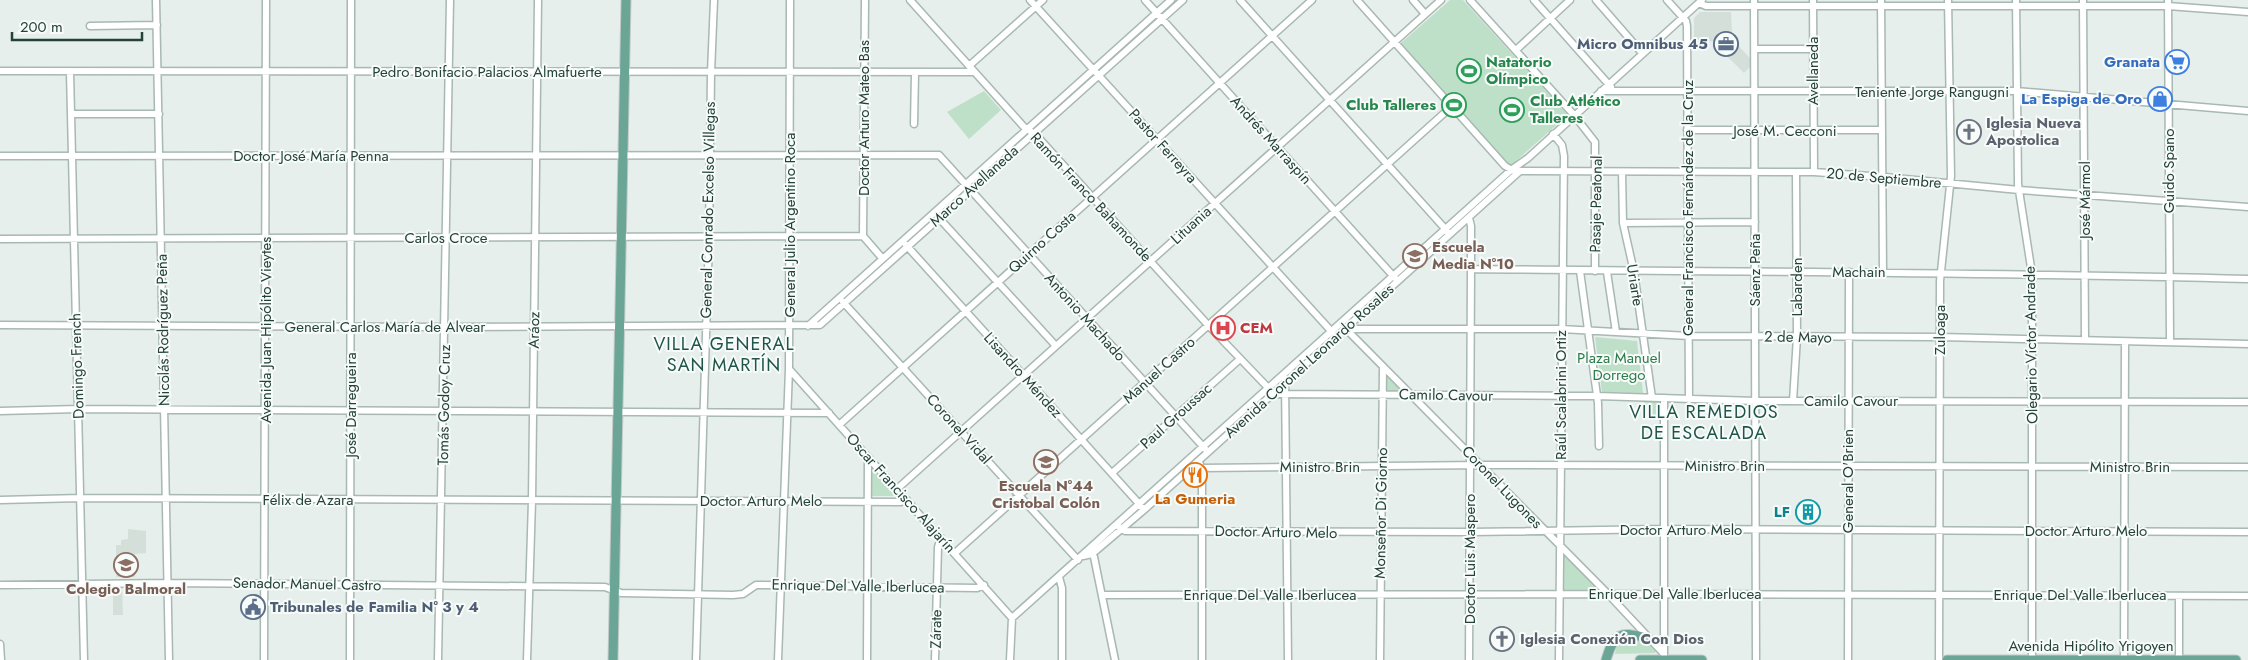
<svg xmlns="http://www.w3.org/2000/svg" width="2248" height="660" font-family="Jost,sans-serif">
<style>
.built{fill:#d4dfda}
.green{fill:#bfe0c8}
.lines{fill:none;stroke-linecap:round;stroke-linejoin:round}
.minor-casing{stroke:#a8b8b2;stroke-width:9}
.major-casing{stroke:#c2cac8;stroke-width:11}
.minor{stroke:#fff;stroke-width:6}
.major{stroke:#6aa596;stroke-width:9}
.labels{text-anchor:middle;stroke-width:4;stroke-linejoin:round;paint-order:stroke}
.service-label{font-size:15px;font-weight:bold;fill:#4e5e75;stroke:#f7fbf9;text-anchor:end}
.leisure-label{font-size:15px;font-weight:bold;fill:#27864d;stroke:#f7fbf9;text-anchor:start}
.shop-label{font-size:15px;font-weight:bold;fill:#366cbe;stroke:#f7fbf9;text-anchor:end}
.street-label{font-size:15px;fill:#24423a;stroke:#f7fbf9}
.worship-label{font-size:15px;font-weight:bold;fill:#5b616d;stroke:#f7fbf9;text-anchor:start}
.education-label{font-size:15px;font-weight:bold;fill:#785e54;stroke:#f7fbf9}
.health-label{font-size:15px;font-weight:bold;fill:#be3a42;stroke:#f7fbf9;text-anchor:start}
.park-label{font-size:15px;fill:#2d7a4b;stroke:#f7fbf9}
.food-label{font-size:15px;font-weight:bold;fill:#c56008;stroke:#f7fbf9}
.culture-label{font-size:15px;font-weight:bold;fill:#0d838f;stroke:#f7fbf9;text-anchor:end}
.quarter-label{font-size:18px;letter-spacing:1px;fill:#1f5548;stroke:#f7fbf9}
</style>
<rect width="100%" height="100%" fill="#e6efeb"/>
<!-- built -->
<path class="built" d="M1700 12H1731L1732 33 1729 36 1750 58V67L1744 73 1716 45 1715 41 1694 42V18Z
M128 529 146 531V553L135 554V577H116V545H121V540L128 539Z
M122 588 123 615H113V589Z"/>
<!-- green -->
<path class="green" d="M1450 0H1463L1568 115 1509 167 1401 43Z
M984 91 1001 110 969 139 947 112Z
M1595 337 1637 341 1643 393 1602 392Z
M1384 373 1404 392H1384Z
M1644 399 1663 400V419H1643Z
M872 465 899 496H872Z
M1563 554 1601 592H1563Z
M1626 638 1647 641 1656 651 1655 653 1615 654 1617 645Z"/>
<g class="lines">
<defs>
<path id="minor" d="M156 0 169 660
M910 0 1024 127 1036 135 1208 325 1274 394 1597 396 1756 401 2248 402
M1030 0 1332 332
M1145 0 1395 278
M1240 0 1448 232
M1357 0 1505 166 1514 171 1814 172 1884 177 2019 190 2248 207
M1413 0 1425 14
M1470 0 1574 115 1595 142V271
M1534 0 1611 87
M1596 0 1642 53
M1667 0 1686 21 1687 26 1689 400
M1754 0 1756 660
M1813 0 1814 172
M1881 0 1883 272
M2016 0 2018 184 2032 274V660
M2083 0 2085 340
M2168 0 2170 342
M1699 3 1706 6H2168L2248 12
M90 26 157 25
M1755 49H1813
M1516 50 1570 0
M969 66 1043 0
M0 71 974 72
M70 72 84 660
M1601 91H2016L2248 111
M71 114H159
M914 124 915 73
M1687 130H1882
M1553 134 1562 145 1564 156 1559 660
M0 156 939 155 1208 452
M1622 172 1623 223 1634 272 1652 398
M939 218 1056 346
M1469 218 1471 226V269L1469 660
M1623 223 1755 222
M863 236 865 0
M0 239 863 236 882 258
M906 245 1142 507
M1471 269C1730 272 1989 272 2248 279
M1580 271 1598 403 1599 446
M1607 272 1616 332
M843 302 1078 560
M0 325 445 327 820 325 1183 0
M808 326 1171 0
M1347 330 1608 594 1664 654
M1349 331 1355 329H1561L1689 336 1940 337 2248 344
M789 369 1012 618
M1285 379 1288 660
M1793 401 1797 337 1796 172
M0 411 78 409 829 413
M839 425 1312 0
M1200 464 1202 474V660
M1201 468 1481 465 2248 467
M1112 473 1240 359
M897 489 1441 0
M0 500 81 498 901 502 907 500
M1116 525 1125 531 1470 532 1664 529 2248 532
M955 553 1451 107
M1091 553 1094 557 1115 660
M1083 556 1092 554 1145 509 1520 171
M1059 577 1062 588V660
M0 585 168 583 605 587 621 593 733 595 743 594 756 585 977 588 984 585
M1102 595 1664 594 2248 596
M2179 596V660
M0 644 1 660
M1664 654V398
M264 660 266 0
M350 660 351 0
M438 660 450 0
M527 660 532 501 538 0
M696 660 709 237 711 73 714 0
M778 660 789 369 790 0
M867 660 868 457
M935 660 938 547 941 538
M1010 660 1012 618 1511 170 1528 158 1702 0
M1380 660 1383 367
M1848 660 1849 272
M1939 660 1940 281 1951 176 1948 0
M2124 660 2125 342"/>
<path id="major" d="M613 660 626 0
M1606 660C1614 633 1620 631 1647 638
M1640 660H1702
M1947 660H2236"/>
</defs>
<!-- minor casing -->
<use href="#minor" class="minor-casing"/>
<!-- major casing -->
<use href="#major" class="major-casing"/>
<!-- minor -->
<use href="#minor" class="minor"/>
<!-- major -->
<use href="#major" class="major"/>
</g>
<!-- icons -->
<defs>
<symbol id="office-ring" viewBox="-11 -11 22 22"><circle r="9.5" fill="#f7fbf9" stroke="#5c6f8a" stroke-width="1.5"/><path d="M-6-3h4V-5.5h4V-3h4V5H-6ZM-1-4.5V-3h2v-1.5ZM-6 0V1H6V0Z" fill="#5c6f8a"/></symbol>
<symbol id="supermarket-ring" viewBox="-11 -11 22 22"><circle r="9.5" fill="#f7fbf9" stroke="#3f7fe0" stroke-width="1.5"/><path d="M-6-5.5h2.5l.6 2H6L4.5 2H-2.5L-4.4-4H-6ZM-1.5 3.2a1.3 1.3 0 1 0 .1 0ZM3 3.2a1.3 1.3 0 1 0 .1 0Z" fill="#3f7fe0"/></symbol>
<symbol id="stadium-ring" viewBox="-11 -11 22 22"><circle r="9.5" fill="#f7fbf9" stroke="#2e9e5b" stroke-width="1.5"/><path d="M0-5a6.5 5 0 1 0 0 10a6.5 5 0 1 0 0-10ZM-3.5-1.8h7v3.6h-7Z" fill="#2e9e5b"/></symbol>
<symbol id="shop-ring" viewBox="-11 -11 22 22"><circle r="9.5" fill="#f7fbf9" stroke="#3f7fe0" stroke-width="1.5"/><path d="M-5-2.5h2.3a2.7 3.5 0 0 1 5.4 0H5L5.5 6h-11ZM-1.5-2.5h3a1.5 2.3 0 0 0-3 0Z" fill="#3f7fe0"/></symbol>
<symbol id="church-ring" viewBox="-11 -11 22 22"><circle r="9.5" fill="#f7fbf9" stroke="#6b7280" stroke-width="1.5"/><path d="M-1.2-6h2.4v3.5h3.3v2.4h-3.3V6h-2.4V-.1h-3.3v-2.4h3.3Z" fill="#6b7280"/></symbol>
<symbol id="school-ring" viewBox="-11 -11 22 22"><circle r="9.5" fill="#f7fbf9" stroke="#8d6e63" stroke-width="1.5"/><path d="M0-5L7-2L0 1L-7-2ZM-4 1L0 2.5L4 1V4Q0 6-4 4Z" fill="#8d6e63"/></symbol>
<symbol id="hospital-ring" viewBox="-11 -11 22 22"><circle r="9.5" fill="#f7fbf9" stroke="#e0444e" stroke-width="1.5"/><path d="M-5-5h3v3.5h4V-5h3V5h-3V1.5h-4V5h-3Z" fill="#e0444e"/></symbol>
<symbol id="restaurant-ring" viewBox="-11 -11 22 22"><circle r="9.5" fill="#f7fbf9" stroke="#e8710a" stroke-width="1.5"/><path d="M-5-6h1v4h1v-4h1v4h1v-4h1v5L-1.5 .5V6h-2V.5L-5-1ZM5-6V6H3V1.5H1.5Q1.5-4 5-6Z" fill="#e8710a"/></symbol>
<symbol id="building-ring" viewBox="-11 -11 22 22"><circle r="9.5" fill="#f7fbf9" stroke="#0f9aa8" stroke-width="1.5"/><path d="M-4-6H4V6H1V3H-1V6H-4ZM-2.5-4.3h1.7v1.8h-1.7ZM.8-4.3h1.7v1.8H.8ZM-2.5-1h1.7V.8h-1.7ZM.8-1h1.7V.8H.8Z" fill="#0f9aa8"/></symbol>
<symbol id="civic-ring" viewBox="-11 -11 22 22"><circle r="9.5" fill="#f7fbf9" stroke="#5c6f8a" stroke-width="1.5"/><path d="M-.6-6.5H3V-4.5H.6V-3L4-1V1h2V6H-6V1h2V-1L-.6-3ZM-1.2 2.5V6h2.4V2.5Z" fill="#5c6f8a"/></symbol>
</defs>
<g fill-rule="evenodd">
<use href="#office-ring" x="1712" y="30" width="28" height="28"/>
<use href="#supermarket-ring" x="2163" y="48" width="28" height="28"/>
<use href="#stadium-ring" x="1455" y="57" width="28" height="28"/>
<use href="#shop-ring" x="2146" y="85" width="28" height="28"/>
<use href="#stadium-ring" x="1440" y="91" width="28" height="28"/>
<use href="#stadium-ring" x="1498" y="96" width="28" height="28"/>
<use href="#church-ring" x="1955" y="118" width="28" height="28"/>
<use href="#school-ring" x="1401" y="242" width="28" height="28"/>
<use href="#hospital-ring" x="1209" y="314" width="28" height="28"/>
<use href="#school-ring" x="1032" y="448" width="28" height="28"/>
<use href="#restaurant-ring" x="1181" y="461" width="28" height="28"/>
<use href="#building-ring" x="1794" y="498" width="28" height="28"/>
<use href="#school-ring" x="112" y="551" width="28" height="28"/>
<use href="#civic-ring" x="239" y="593" width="28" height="28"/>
<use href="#church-ring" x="1488" y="625" width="28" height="28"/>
</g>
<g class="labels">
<!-- service labels -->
<g class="service-label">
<text x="1708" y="49">Micro Omnibus 45</text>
<text x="270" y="612" text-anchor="start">Tribunales de Familia Nº 3 y 4</text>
</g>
<!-- leisure labels -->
<g class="leisure-label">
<text x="1486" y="67">Natatorio<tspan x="1486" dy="17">Olímpico</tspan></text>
<text x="1530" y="106">Club Atlético<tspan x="1530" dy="17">Talleres</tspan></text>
<text x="1436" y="110" text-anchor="end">Club Talleres</text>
</g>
<!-- shop labels -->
<g class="shop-label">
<text x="2160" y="67">Granata</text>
<text x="2142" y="104">La Espiga de Oro</text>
</g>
<!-- street labels -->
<g class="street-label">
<text transform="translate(1813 71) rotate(-90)" y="5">Avellaneda</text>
<text x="487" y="77">Pedro Bonifacio Palacios Almafuerte</text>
<text x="1932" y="97">Teniente Jorge Rangugni</text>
<text transform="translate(864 118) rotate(-90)" y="5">Doctor Arturo Mateo Bas</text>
<text x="1785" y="136">José M. Cecconi</text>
<text transform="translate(1271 140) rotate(48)" y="5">Andrés Marraspín</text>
<text transform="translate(1163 146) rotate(48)" y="5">Pastor Ferreyra</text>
<text x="311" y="161">Doctor José María Penna</text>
<text transform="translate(2169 171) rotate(-90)" y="5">Guido Spano</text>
<text transform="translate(1884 178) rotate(5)" y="5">20 de Septiembre</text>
<text transform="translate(974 186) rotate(-42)" y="5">Marco Avellaneda</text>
<text transform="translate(1091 197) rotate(47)" y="5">Ramón Franco Bahamonde</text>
<text transform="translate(2085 200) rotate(-90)" y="5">José Mármol</text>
<text transform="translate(1596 204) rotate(-89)" y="5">Pasaje Peatonal</text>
<text transform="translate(1688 208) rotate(-90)" y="5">General Francisco Fernández de la Cruz</text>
<text transform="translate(708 210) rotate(-89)" y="5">General Conrado Excelso Villegas</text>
<text transform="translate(790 225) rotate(-90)" y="5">General Julio Argentino Roca</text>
<text transform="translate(1191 225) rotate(-42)" y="5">Lituania</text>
<text x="446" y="243">Carlos Croce</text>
<text transform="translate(1042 242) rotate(-42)" y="5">Quirno Costa</text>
<text transform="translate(1755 270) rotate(-90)" y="5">Sáenz Peña</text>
<text x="1859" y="277">Machain</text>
<text transform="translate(1635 285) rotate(81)" y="5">Uriarte</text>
<text transform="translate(1797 287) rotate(-90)" y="5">Labarden</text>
<text transform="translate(1085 317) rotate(48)" y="5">Antonio Machado</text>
<text x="385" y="332">General Carlos María de Alvear</text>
<text transform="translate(163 330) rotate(-91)" y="5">Nicolás Rodríguez Peña</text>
<text transform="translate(266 330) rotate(-90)" y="5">Avenida Juan Hipólito Vieytes</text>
<text transform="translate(534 330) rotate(-89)" y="5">Aráoz</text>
<text transform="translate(1940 330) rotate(-90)" y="5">Zuloaga</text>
<text transform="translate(1798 337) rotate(1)" y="5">2 de Mayo</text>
<text transform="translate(2031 345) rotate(-91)" y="5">Olegario Víctor Andrade</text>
<text transform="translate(1309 361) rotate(-42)" y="5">Avenida Coronel Leonardo Rosales</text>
<text transform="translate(77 366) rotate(-92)" y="5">Domingo French</text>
<text transform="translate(1159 370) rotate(-42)" y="5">Manuel Castro</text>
<text transform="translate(1023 375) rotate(48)" y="5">Lisandro Méndez</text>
<text transform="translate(1446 395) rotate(1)" y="5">Camilo Cavour</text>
<text transform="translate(1561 395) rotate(-90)" y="5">Raúl Scalabrini Ortiz</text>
<text x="1851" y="406">Camilo Cavour</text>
<text transform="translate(351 405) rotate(-90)" y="5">José Darregueira</text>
<text transform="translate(444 405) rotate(-89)" y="5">Tomás Godoy Cruz</text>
<text transform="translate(1176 416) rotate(-42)" y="5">Paul Groussac</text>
<text transform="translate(959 429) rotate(48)" y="5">Coronel Vidal</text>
<text x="1725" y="471">Ministro Brin</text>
<text x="1320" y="472">Ministro Brin</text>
<text x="2130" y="472">Ministro Brin</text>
<text transform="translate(1848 481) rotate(-90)" y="5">General O'Brien</text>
<text transform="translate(1502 487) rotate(46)" y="5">Coronel Lugones</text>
<text transform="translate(901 493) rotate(48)" y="5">Oscar Francisco Alajarín</text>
<text x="308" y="505">Félix de Azara</text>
<text x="761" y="506">Doctor Arturo Melo</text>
<text transform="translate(1381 513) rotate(-89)" y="5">Monseñor Di Giorno</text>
<text x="1681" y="535">Doctor Arturo Melo</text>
<text x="2086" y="536">Doctor Arturo Melo</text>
<text transform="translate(1276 532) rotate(1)" y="5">Doctor Arturo Melo</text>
<text transform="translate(1470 559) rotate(-90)" y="5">Doctor Luis Maspero</text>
<text transform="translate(307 584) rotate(1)" y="5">Senador Manuel Castro</text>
<text transform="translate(858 586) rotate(1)" y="5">Enrique Del Valle Iberlucea</text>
<text x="1675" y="599">Enrique Del Valle Iberlucea</text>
<text x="1270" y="600">Enrique Del Valle Iberlucea</text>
<text x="2080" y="600">Enrique Del Valle Iberlucea</text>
<text transform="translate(936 629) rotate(-89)" y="5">Zárate</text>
<text x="2091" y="651">Avenida Hipólito Yrigoyen</text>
</g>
<!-- worship labels -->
<g class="worship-label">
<text x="1986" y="128">Iglesia Nueva<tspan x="1986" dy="17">Apostolica</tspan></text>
<text x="1520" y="644">Iglesia Conexión Con Dios</text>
</g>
<!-- education labels -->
<g class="education-label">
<text x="1432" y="252" text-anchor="start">Escuela<tspan x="1432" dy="17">Media N°10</tspan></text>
<text x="1046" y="491">Escuela N°44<tspan x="1046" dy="17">Cristobal Colón</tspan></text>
<text x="126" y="594">Colegio Balmoral</text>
</g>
<!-- health labels -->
<g class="health-label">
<text x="1240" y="333">CEM</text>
</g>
<!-- park labels -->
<g class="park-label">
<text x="1619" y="363">Plaza Manuel<tspan x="1619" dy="17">Dorrego</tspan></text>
</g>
<!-- food labels -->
<g class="food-label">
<text x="1195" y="504">La Gumeria</text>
</g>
<!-- culture labels -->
<g class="culture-label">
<text x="1790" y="517">LF</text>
</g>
<!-- quarter labels -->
<g class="quarter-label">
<text x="724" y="350">VILLA GENERAL<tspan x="724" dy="21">SAN MARTÍN</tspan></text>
<text x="1704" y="418">VILLA REMEDIOS<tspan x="1704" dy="21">DE ESCALADA</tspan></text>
</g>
</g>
<!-- scale -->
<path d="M12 32v8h130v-8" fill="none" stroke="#24423a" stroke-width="2.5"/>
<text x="20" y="32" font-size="15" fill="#24423a" stroke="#f7fbf9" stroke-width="4" paint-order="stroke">200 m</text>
</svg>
